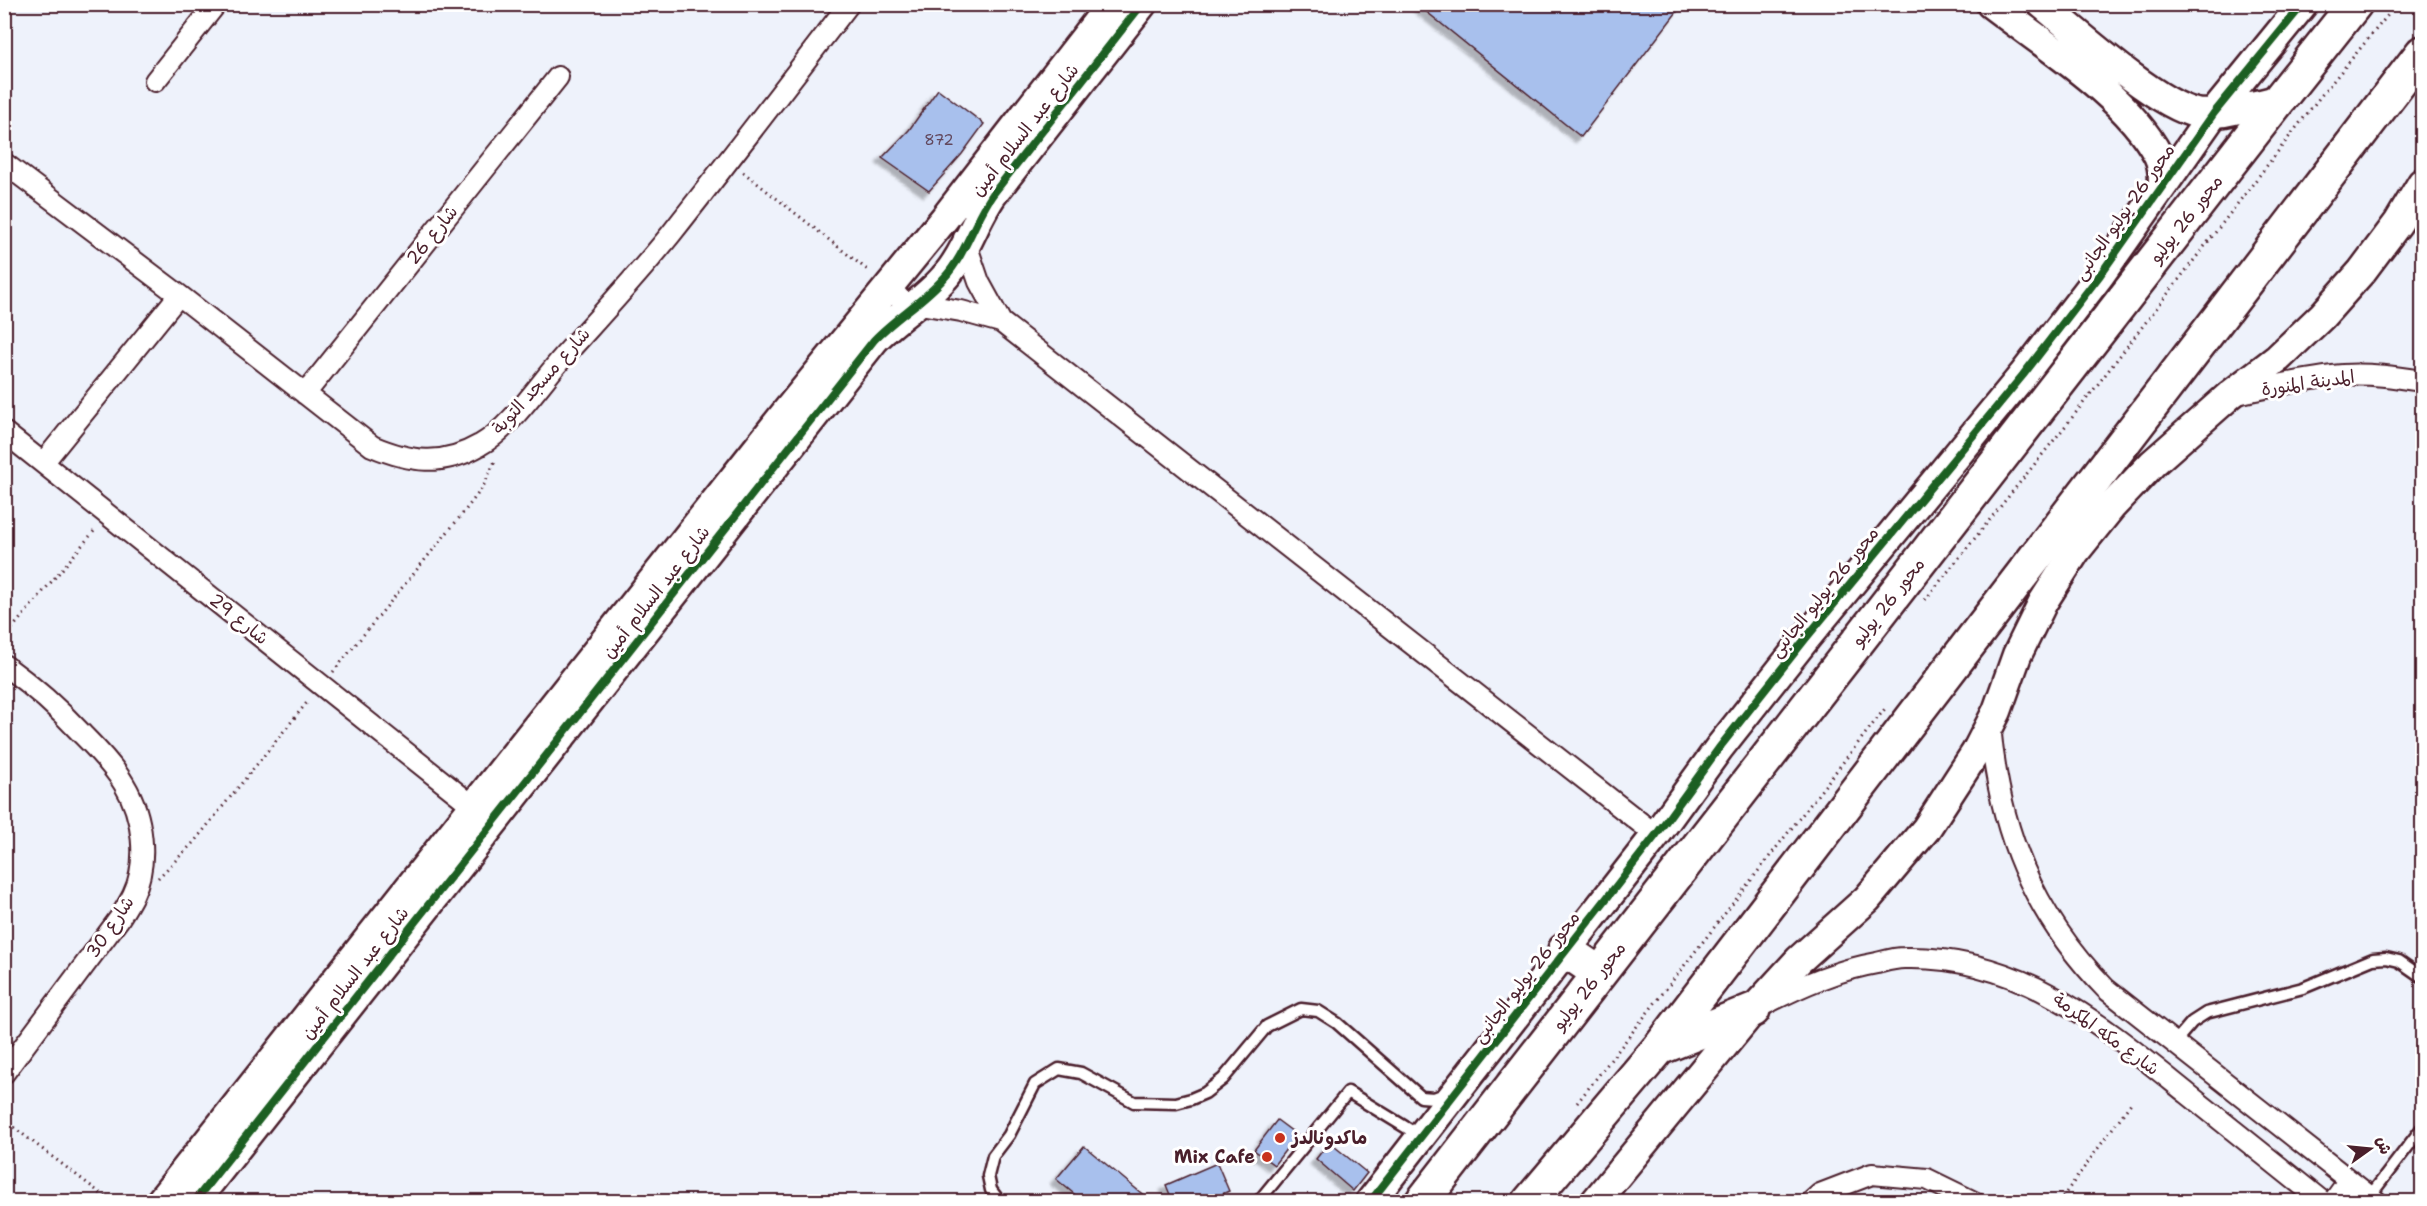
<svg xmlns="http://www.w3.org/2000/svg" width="2427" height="1206" font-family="'Shantell Sans','Playpen Sans Arabic',sans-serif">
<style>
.building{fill:#a8c0ed;stroke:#4a1f2b;stroke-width:1.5;filter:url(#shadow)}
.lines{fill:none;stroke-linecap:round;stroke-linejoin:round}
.lane-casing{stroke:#4a1f2b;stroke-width:15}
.street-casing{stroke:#4a1f2b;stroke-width:24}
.secondary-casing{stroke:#4a1f2b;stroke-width:33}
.highway-casing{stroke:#4a1f2b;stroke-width:38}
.path{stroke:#4a1f2b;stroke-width:3;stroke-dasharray:1.5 4.5;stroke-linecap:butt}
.lane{stroke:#fff;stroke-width:10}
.street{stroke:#fff;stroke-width:20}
.secondary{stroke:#fff;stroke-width:28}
.highway{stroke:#fff;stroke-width:33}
.cycleway-casing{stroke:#fff;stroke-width:11}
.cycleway{stroke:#1b5e20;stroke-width:8}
.poi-dot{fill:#c8321e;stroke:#fff;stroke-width:2}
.labels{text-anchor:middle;stroke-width:6;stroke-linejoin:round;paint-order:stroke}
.number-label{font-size:15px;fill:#62475c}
.street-label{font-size:18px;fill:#4a1f2b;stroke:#fff}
.poi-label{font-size:18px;font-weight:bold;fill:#4a1f2b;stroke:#fff;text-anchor:start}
</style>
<defs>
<filter id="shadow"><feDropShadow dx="-5.5" dy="5.5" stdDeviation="1.5" flood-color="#0004"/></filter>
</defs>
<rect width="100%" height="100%" fill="#eef2fb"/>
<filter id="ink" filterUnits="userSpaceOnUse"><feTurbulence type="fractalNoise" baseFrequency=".0167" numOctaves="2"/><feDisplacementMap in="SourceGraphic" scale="12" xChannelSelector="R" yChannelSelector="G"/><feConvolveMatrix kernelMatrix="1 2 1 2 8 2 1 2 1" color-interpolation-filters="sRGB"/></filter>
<g filter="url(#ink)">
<!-- building -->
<path class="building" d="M1417 4H1683L1581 137Z
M938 89 984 124 962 154 929 191 882 158 909 130Z
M1277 1120 1297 1135 1274 1165 1254 1150Z
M1329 1142 1367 1173 1353 1191 1316 1159Z
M1084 1146 1152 1202H1084L1056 1179Z
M1217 1163 1229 1191 1204 1202H1173L1166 1185Z"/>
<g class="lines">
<defs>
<path id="lane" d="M2174 1043 2192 1022 2206 1013 2303 988 2373 959 2386 958 2399 961 2422 977
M2370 1196 2422 1128
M1000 1202 991 1190 988 1176 993 1156 1009 1135 1035 1084 1059 1069 1081 1073 1134 1102 1176 1103 1191 1099 1205 1093 1223 1079 1267 1026 1301 1009 1318 1011 1337 1023 1421 1097 1434 1098 1447 1093
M1258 1202 1348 1092 1420 1136"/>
<path id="street" d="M155 81 216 4
M4 163 179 295 372 446C410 462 442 467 480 445 510 429 540 383 564 356 600 316 637 276 671 234 731 158 790 81 849 4
M964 238 979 282 1001 322 1656 835
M893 280 895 293 902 301 961 311 1001 322
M305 394 558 77
M2236 394C2271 387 2307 378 2343 375 2369 373 2396 377 2422 381
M4 432 473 806
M43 463 179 295
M4 665C33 686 59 709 83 735 98 750 114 767 124 784 143 815 149 862 133 895 129 903 124 911 119 919L4 1073
M1990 725C1999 830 2032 913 2106 989L2377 1202
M1767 1003C1803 985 1837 970 1877 963 1885 961 1895 958 1904 958 2021 955 2102 1025 2188 1094 2233 1130 2278 1166 2323 1202
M1811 1202 1820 1194 1872 1174 1927 1179 1974 1202
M2333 1202 2349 1180"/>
<path id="secondary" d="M1991 4C2044 45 2126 95 2158 155 2162 163 2163 172 2163 181
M2042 4C2076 32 2157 105 2196 113 2219 117 2255 104 2279 100
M160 1202 787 411 944 219 1111 4
M194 1202 874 340C896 317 923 302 944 278 966 254 974 221 993 194L1142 4
M1370 1202 1656 835 1719 748 1806 638 2023 375 2100 275 2214 113 2303 4
M1595 1202 1753 1010 1799 960 1867 899 1926 829 1976 752 1997 711 2017 655 2043 602 2075 552 2112 506 2153 463 2230 395 2278 358 2322 316 2362 271 2398 223 2422 183"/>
<path id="highway" d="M1565 950 1599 973
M1662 1047 1753 1010
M1422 1202 2270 111 2355 4
M1529 1202 1660 1047 2422 53"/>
</defs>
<!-- lane casing -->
<use href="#lane" class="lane-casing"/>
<!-- street casing -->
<use href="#street" class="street-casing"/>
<!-- secondary casing -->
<use href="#secondary" class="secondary-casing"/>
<!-- highway casing -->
<use href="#highway" class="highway-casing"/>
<!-- path -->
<path class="path" d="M743 172 870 272
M1925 600 2071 419 2320 97 2397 4
M4 638 95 530
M333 672 464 512 483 487 496 459
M158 878 194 842 309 700
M1577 1103 1887 706
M4 1120 112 1202
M2059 1202 2131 1103"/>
<!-- lane -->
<use href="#lane" class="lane"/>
<!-- street -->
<use href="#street" class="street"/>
<!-- secondary -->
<use href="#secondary" class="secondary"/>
<!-- highway -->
<use href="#highway" class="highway"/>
<defs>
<path id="cycleway" d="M194 1202 874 340C896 317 923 302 944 278 966 254 974 221 993 194L1142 4
M1370 1202 1656 835 1719 748 1806 638 2023 375 2100 275 2214 113 2303 4"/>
</defs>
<!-- cycleway casing -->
<use href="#cycleway" class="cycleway-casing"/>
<!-- cycleway -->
<use href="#cycleway" class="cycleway"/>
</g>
</g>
<!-- markers -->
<g class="poi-dot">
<circle cx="1280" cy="1138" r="6"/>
<circle cx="1267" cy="1157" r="6"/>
</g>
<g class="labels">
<!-- number labels -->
<g class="number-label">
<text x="939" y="145">872</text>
</g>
<!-- street labels -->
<g class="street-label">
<text transform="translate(1025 130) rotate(-52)" y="6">شارع عبد السلام أمين</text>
<text transform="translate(2124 212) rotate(-55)" y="6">محور 26 يوليو الجانبى</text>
<text transform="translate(2186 219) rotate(-52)" y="6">محور 26 يوليو</text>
<text transform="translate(432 235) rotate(-51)" y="6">شارع 26</text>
<text transform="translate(541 381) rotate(-48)" y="6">شارع مسجد التوبة</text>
<text transform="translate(2308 383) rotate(-8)" y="6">المدينة المنورة</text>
<text transform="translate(656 592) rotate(-52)" y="6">شارع عبد السلام أمين</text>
<text transform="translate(1824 592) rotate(-51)" y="6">محور 26 يوليو الجانبى</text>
<text transform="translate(1888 602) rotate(-52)" y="6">محور 26 يوليو</text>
<text transform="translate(239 619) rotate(39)" y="6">شارع 29</text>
<text transform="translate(110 927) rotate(-56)" y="6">شارع 30</text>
<text transform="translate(355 973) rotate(-52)" y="6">شارع عبد السلام أمين</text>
<text transform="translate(1526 977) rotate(-52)" y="6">محور 26 يوليو الجانبى</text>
<text transform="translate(1589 986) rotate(-52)" y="6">محور 26 يوليو</text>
<text transform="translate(2106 1034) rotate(36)" y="6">شارع مكه المكرمة</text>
</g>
<!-- poi labels -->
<g class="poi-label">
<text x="1292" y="1144">ماكدونالدز</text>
<text x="1255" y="1163" text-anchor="end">Mix Cafe</text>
</g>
</g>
<!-- margin -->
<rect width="2427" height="1206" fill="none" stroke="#fff" stroke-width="24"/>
<rect x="12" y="12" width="2403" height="1182" fill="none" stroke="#4a1f2b" stroke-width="2" filter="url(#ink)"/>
<!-- north arrow -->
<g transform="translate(2370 1149) rotate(75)" stroke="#ffffff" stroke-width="4.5" paint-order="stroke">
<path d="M0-4.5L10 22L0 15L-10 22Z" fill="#4a1f2b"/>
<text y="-9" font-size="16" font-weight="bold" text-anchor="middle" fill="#4a1f2b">ش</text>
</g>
</svg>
